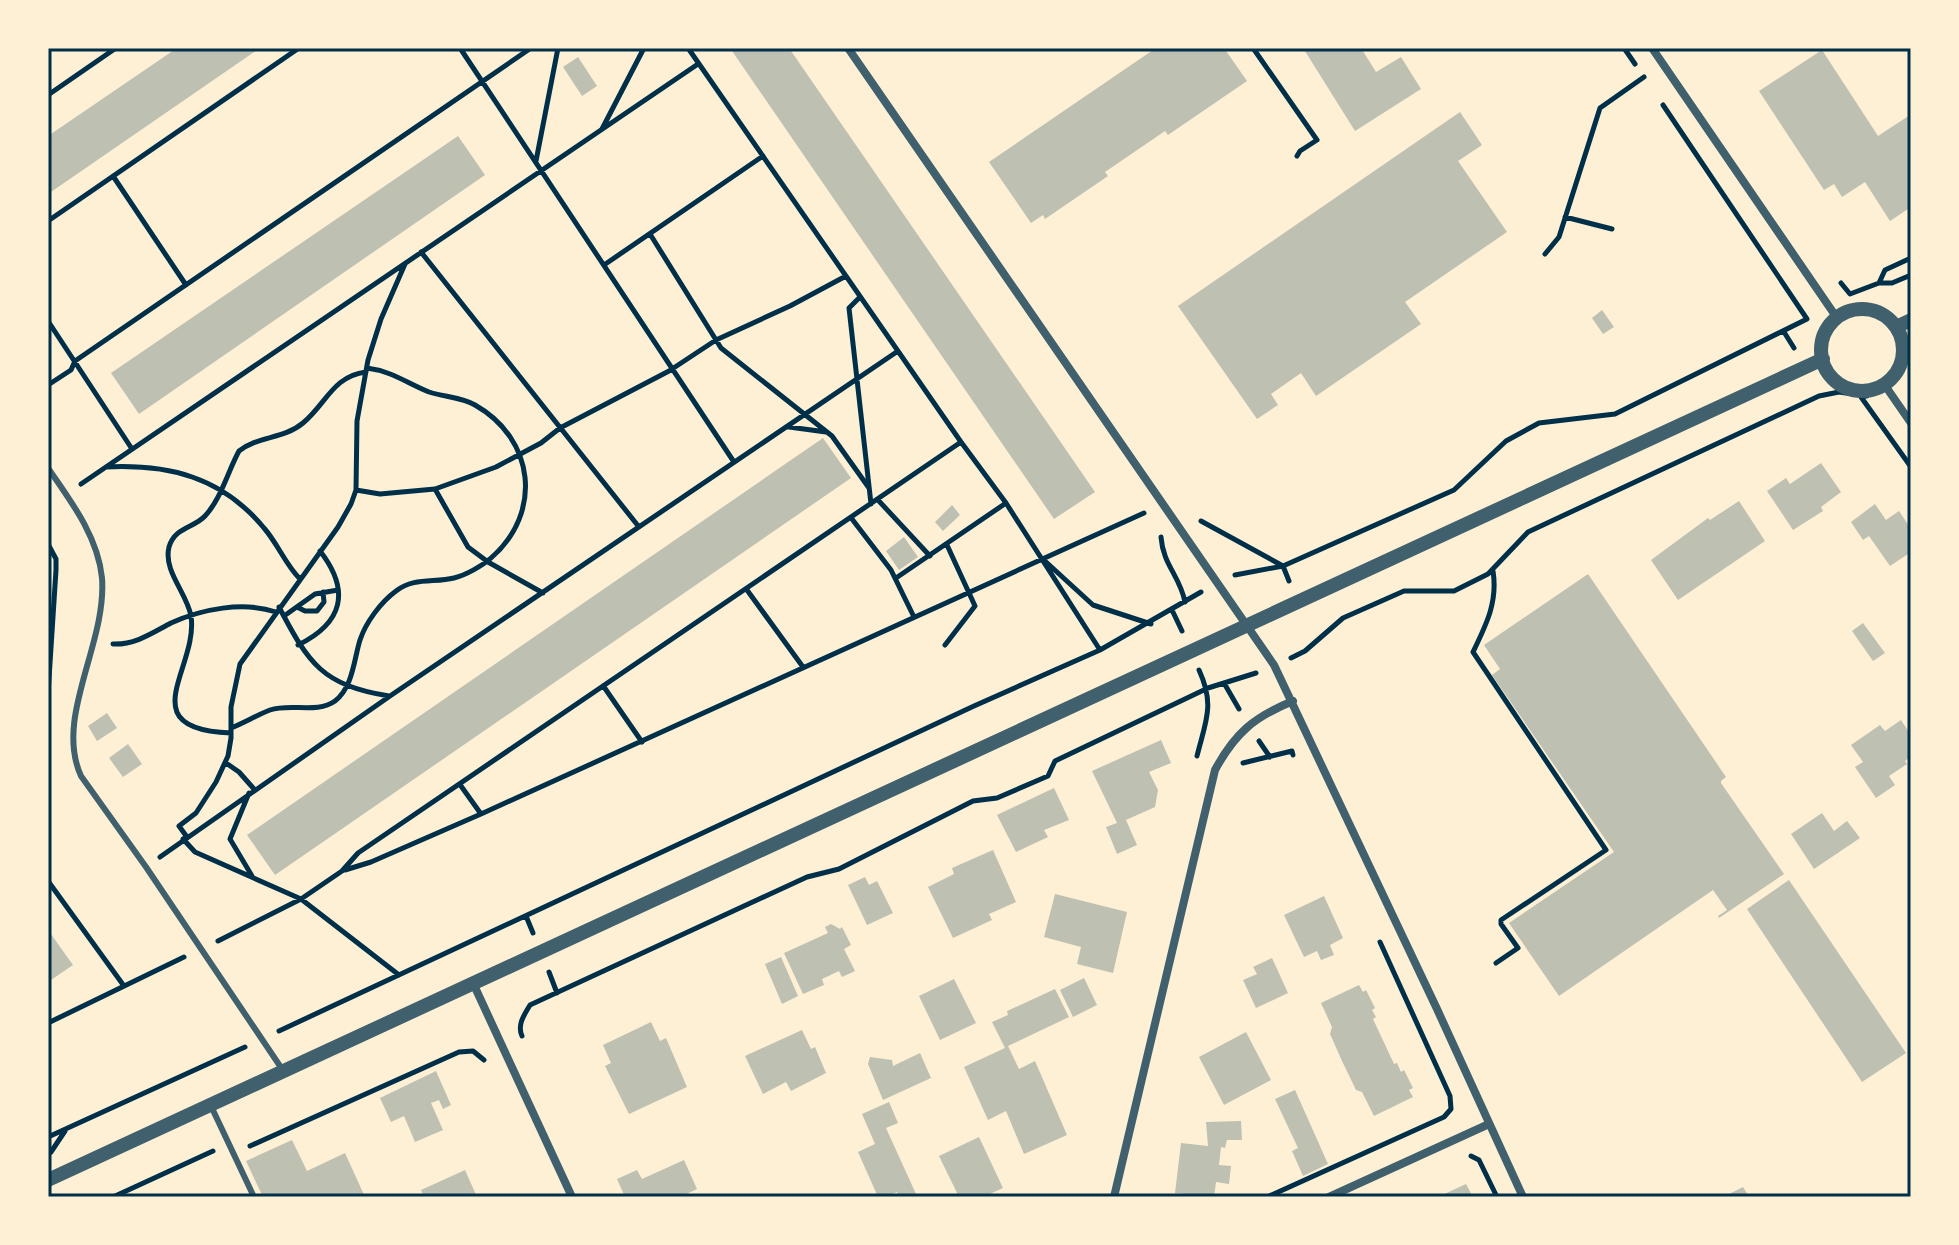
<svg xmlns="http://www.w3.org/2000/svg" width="1959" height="1245" font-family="'Open Sans',sans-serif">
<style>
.building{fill:#bec0b2}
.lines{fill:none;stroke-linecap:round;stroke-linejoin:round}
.path{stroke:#003049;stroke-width:5}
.service{stroke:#3f606c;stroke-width:6}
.minor{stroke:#3f606c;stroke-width:8}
.tertiary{stroke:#3f606c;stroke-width:14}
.neatline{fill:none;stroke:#003049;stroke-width:3}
</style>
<rect width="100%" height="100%" fill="#fdf0d5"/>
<!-- building -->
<path class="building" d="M177 48H260L48 194V136Z
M730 48H789L1095 492 1054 519Z
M1156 48H1224L1247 81 1168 135 1165 131 1105 172 1108 176 1045 219 1043 215 1031 223 989 162Z
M1303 48H1361L1376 72 1401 57 1421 89 1355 131Z
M1822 50 1878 136 1910 115 1911 117V207L1890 221 1865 182 1842 197 1834 184 1824 190 1759 91Z
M578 57 597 86 582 96 563 67Z
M1460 112 1482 145 1458 161 1507 232 1405 302 1421 324 1316 396 1301 373 1271 394 1278 405 1257 419 1178 306Z
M458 136 485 175 139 414 111 373Z
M1602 310 1614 327 1603 334 1592 318Z
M823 438 851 478 275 875 247 835Z
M1821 463 1841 492 1821 507 1823 511 1793 530 1767 491 1786 478 1790 484Z
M1739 501 1765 541 1678 600 1651 560 1708 518 1710 520Z
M1875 504 1886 520 1899 511 1911 529V552L1890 566 1869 536 1863 540 1851 522Z
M952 505 960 515 943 531 935 522Z
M904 537 918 557 899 570 886 551Z
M1588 574 1726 777 1721 781V783L1784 874 1719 918 1718 916 1727 910 1713 890 1559 996 1509 923 1614 852 1492 675 1500 669 1484 645Z
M1863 623 1885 653 1873 661 1852 631Z
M107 713 117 728 97 741 88 726Z
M1901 720 1911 735V756L1905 761 1907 764 1889 776 1895 785 1876 798 1855 767 1863 762 1851 745 1880 725 1885 731Z
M1161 740 1171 763 1149 772 1158 790 1155 807 1126 820 1137 845 1117 854 1106 827 1117 823 1092 771Z
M128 744 142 764 123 777 109 758Z
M1054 788 1069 820 1044 830 1048 837 1016 852 997 815Z
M1822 813 1834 831 1847 821 1860 838 1814 869 1791 834Z
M993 850 1016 902 989 914 992 920 953 938 928 887 954 874 952 868Z
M865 877 869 885 877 881 893 913 867 925 848 885Z
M1789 880 1906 1053 1862 1082 1747 909Z
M1055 894 1127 912 1113 973 1077 964 1081 947 1044 937Z
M1324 896 1343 938 1330 945 1334 955 1321 960 1317 951 1304 957 1284 915Z
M831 924 840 929 842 927 851 945 844 949 855 971 842 977 839 971 822 979 824 985 803 994 784 953 828 933 825 927Z
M48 930 73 965 48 982Z
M781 957 798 996 782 1004 765 964Z
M1272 958 1288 993 1256 1008 1243 980 1257 974 1253 967Z
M1084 978 1097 1005 1073 1017 1060 990Z
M954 979 976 1023 940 1040 919 996Z
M1359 985 1363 992 1366 990 1375 1008 1372 1010 1376 1017 1373 1019 1394 1064 1397 1063 1401 1072 1404 1070 1413 1088 1409 1090 1413 1097 1374 1116 1362 1092 1356 1090 1342 1061 1330 1034 1332 1027 1321 1003Z
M1055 989 1069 1017 1008 1046 1019 1069 1035 1061 1067 1135 1024 1154 1006 1111 988 1120 964 1067 1005 1048 992 1022 1008 1015 1007 1011Z
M651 1022 660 1041 666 1038 687 1087 629 1114 605 1066 611 1063 603 1045Z
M802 1030 811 1049 815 1047 826 1073 791 1091 786 1082 763 1094 745 1056Z
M1246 1032 1271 1080 1224 1105 1199 1057Z
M920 1053 931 1078 883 1100 868 1064 870 1057 892 1060 893 1066Z
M436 1071 451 1105 443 1109 439 1100 431 1103 443 1130 415 1142 404 1116 391 1122 380 1098Z
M1295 1090 1328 1164 1303 1176 1292 1151 1298 1148 1275 1099Z
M889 1102 898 1123 886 1128 916 1194 910 1197H899L897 1192 886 1197H878L858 1152 875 1144 862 1114Z
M1241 1121 1242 1140H1227L1225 1148 1221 1147 1219 1165 1231 1166 1229 1184 1216 1182 1214 1197 1175 1193 1181 1143 1208 1146 1206 1122Z
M979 1137 1003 1188 983 1197H959L939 1156Z
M292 1140 307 1171 345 1153 365 1197H322L321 1194 315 1197H263L246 1161Z
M684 1160 697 1189 680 1197H625L617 1179 637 1170 642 1179Z
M465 1170 477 1197H424L421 1190Z
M1466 1184 1473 1197H1438Z
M1743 1187 1749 1197H1723Z"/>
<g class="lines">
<!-- path -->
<path class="path" d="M460 48 734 462
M688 48 961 442 1006 503 1100 650
M1253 48 1317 140 1300 151 1297 156
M1624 48 1635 64
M48 95 116 48
M602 129 644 48
M536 161 558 48
M113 176 186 285
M1565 217 1612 229
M48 221 299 48
M650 234 721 348 832 436 869 488
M421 252 639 527
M1545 254 1559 237 1600 108 1644 77
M604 265 763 156
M1841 283 1850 294 1879 283H1892L1911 275
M1879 283 1885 270 1911 258
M860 297 849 308 871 504
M48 321 132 449
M1784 332 1794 348
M48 385 71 370 75 361 531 48
M1861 397 1911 467
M789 427 826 432
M106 467C169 464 222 477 264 528 278 544 285 564 300 579
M81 484 698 64
M435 489 468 547 488 562 543 593
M356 490 380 494 435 489 496 467 541 443 560 428 669 371 716 340 790 306 846 276
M878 500 930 556
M852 519 891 570 914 617
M1201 521 1283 566 1289 581
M1161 537C1163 565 1180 576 1185 602
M48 544 56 559V570L48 694
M1046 562 1093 605 1151 624
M1493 571C1498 602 1486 625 1473 652L1606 850 1501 920V924L1518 948 1496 963
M1235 575 1283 566 1454 490 1506 441 1539 423 1615 414 1807 319 1663 105
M896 578 1006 503
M747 590 803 667
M279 607C309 664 322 685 389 696
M297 607 305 611H317L324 602 323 592
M1172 610 1182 631
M284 616 315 594 338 590
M113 644C135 645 152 633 171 623 202 609 243 601 276 612
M298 645C343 623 351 591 320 551
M945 645 975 606 947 545
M1291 658 1305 651 1343 618 1404 591H1454L1488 574 1528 532 1819 396 1839 392 1867 396
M1224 683 1239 709
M604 687 642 742
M231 728C244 723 257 715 270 710 291 703 317 714 335 701 353 687 354 659 360 640 366 622 381 602 396 591 414 577 434 583 454 578 466 575 482 566 491 558 543 513 535 439 475 405 461 397 444 397 429 392 407 383 391 371 367 368
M231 733C129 729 199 668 191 616 187 593 163 571 169 547 175 527 194 528 205 516 221 499 228 471 239 451 258 436 284 439 303 423 326 404 333 376 366 372
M1259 741 1270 757
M1197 756C1206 720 1215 705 1199 670
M226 763 239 772 254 789
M1243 763 1292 751 1293 755
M461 786 481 814
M249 793 230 839 252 876
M187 837 179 826 196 813 216 782 228 756 231 738V707L240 664 338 527 351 504 356 490 357 421 368 360 381 319 405 264
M183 839 195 852 301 899 342 871 358 853 961 442
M160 857 390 696 898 351
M345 870 371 862 481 814 1144 513
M48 881 124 986
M526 916 533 933
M218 941 301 899 399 975
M549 972 557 993
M48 1023 184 957
M279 1031 974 706 1100 650 1201 592
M522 1036C517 1025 524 1015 530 1005L807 877 839 869 973 801 997 798 1048 776 1055 761 1208 688 1256 673
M48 1137 245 1047
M250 1146 459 1052 473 1051 484 1060
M51 1152 65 1131
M1471 1156 1479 1160 1497 1197
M113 1197 213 1151
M1267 1197 1444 1117 1451 1109 1450 1096 1380 942"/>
<!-- service -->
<path class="service" d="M48 468C71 501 98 537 102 578 107 644 54 717 81 776L146 867 282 1069
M211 1106 254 1197"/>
<!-- minor -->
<path class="minor" d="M848 48 1274 665 1437 1009 1523 1197
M1652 48 1837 318
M1884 384 1911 423
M473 983 572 1197
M1114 1197 1215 770C1235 733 1254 717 1293 701
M1329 1197 1489 1124"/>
<!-- tertiary -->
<path class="tertiary" d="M1821 350a41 41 0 1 1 82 0a41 41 0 1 1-82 0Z
M1896 327 1911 320
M48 1180 1823 359"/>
</g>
<!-- border -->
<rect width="1959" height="1245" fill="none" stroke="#fdf0d5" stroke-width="100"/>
<rect x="50" y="50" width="1859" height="1145" class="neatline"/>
</svg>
